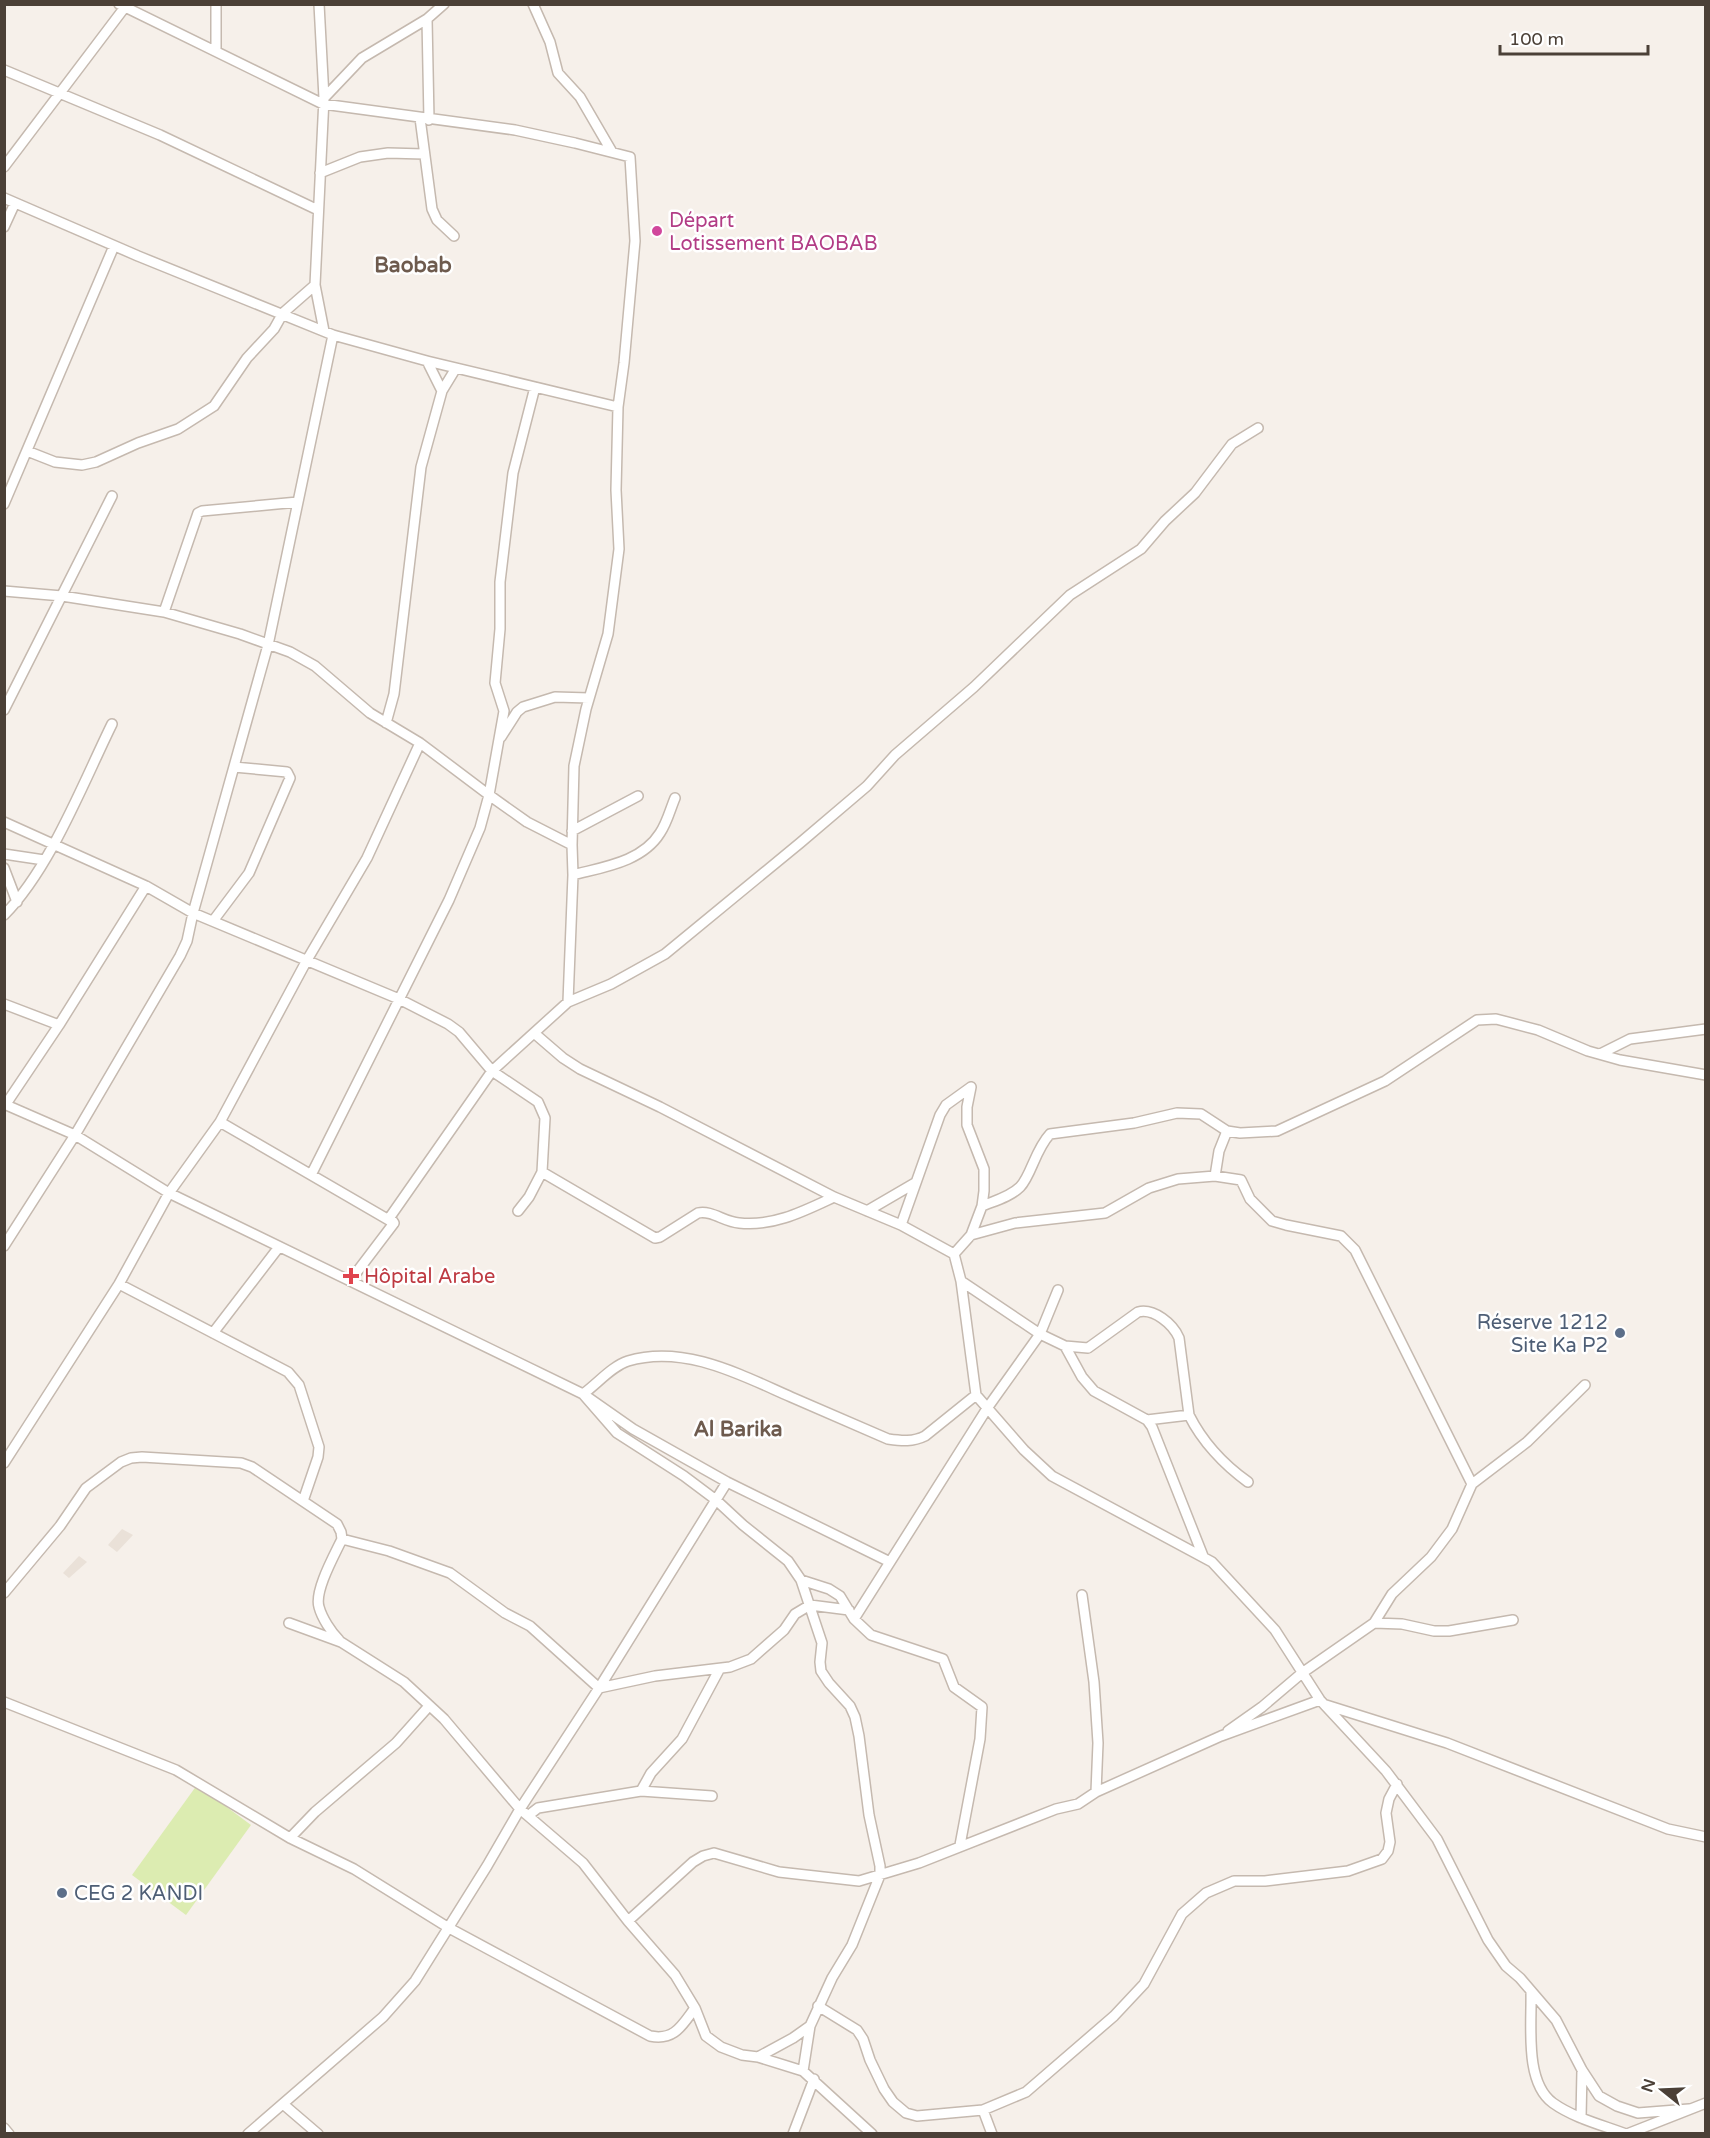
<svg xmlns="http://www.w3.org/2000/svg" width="1710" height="2138" font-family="'Varela Round',sans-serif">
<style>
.residential{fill:#eae1d8}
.green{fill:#dcecb1}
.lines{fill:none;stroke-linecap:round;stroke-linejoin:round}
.minor-casing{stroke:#c5b9af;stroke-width:12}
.minor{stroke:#fff;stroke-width:9}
.hotel-dot{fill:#d1479c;stroke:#fff;stroke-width:2}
.health-dot{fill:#e0444e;stroke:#fff;stroke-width:2}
.service-dot{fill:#5c6f8a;stroke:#fff;stroke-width:2}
.labels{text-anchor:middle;stroke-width:5;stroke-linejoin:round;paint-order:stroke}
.hotel-label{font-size:20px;fill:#b23c85;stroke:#fff;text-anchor:start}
.health-label{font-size:20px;fill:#be3a42;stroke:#fff;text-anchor:start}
.service-label{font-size:20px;fill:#4e5e75;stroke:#fff;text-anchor:end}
.neighbourhood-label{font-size:21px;font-weight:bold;fill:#6e5b4e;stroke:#fff}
</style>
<rect width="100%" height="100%" fill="#f6f0ea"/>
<!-- residential -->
<path class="residential" d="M122 1529 133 1535 117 1552 108 1545Z
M79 1556 87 1562 69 1578 63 1573Z"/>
<!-- green -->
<path class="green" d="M197 1785 251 1825 186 1915 132 1875Z"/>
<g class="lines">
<defs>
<path id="minor" d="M119 4 323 104 515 130 575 143 630 157 635 241 624 363 618 407 616 490 619 549 608 634 586 709 574 766 572 845 527 822 489 795 504 711 495 683 500 629V582L513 473 535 387
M319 4 324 98 315 285 324 331
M533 4 550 42 558 73 580 97 612 152
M427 19 429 120
M216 50V4
M4 70 160 135 318 210
M324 98 362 58 427 19 444 4
M420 118 432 209 437 220 454 236
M4 167 125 7V4
M320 173 360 157 388 153 424 154
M4 198 138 256 333 335 427 361 618 407
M4 227 15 203
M427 361 442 391
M27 451 55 462 82 465 96 462 138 443 178 429 214 406 247 358 274 329 283 313 315 285
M4 504 114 246
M4 591 62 596 164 612 240 634 290 652 315 666 370 713 420 743 367 858 307 960 220 1122 169 1193 119 1284 4 1463
M164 612 198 513 202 511 298 502
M4 710 112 496
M386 723 394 694 421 467 442 391 456 368
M501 737 517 712 523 707 555 697 589 698
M4 822 146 886 193 913 399 999 448 1024 459 1032 492 1071 538 1102 545 1118 542 1172 529 1197 518 1211
M572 831 638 796
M4 854 44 860
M4 868 17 902
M573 875C603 867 642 862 660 833 667 823 670 810 675 798
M4 915C50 869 83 783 112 724
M213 921 249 873 290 778 287 772 234 767
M568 1002 573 875 572 845
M4 1004 59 1025
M534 1033 563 1058 580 1069 660 1107 834 1197 901 1225 954 1254 961 1281 976 1395 1024 1450 1052 1476 1212 1562 1275 1630 1320 1700 1386 1771 1437 1839 1488 1940 1506 1966 1520 1978 1556 2020 1582 2070 1599 2096 1617 2106 1638 2113 1689 2109
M1600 1054 1630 1039 1706 1029
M4 1104 75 1135 169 1193 583 1394 633 1429 727 1482 890 1562
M6 1104 59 1025 146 886
M220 1122 394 1223
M542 1172 655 1238 660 1237 698 1213C712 1210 724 1222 739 1223 773 1227 804 1211 834 1197
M311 1175 449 900 480 828 489 795 420 743
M1215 1176 1219 1151 1227 1131 1240 1133 1277 1131 1385 1081 1477 1020 1496 1019 1538 1030 1588 1051 1620 1060 1706 1075
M982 1206C994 1201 1010 1197 1020 1187 1031 1176 1035 1150 1050 1134L1134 1123 1177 1113 1201 1114 1227 1131
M867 1211 915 1183
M394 1223 390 1217 492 1071 568 1002 611 984 665 954 800 843 867 786 895 755 974 687 1070 595 1141 549 1165 521 1195 493 1232 444 1258 428
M901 1225 940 1115 946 1105 971 1087
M971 1235 1015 1223 1105 1213 1149 1188 1178 1179 1215 1176 1241 1180 1250 1199 1272 1221 1286 1225 1341 1236 1355 1250 1472 1484
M4 1246 75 1135 180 956 187 941 193 913 268 645 333 335
M954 1254 971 1235 982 1206 984 1191V1169L967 1125V1107L971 1087
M350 1281 394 1223
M961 1281 1040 1334 1065 1346 1088 1348 1138 1312C1154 1308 1173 1324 1179 1338L1189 1415C1202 1441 1224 1465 1248 1482
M119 1284 288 1372 299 1385 319 1447 318 1457 303 1501
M213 1333 279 1247
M1065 1346 1082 1377 1094 1391 1147 1420 1152 1427 1203 1556
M1147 1420 1189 1415
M342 1539 389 1551 450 1573 505 1613 530 1626 599 1688 655 1676 730 1667 751 1659 784 1630 795 1614 810 1605 849 1610
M801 1580 829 1589 840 1596 854 1619 871 1635 943 1659 954 1687 982 1707 980 1739 960 1845
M4 1593 60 1526 86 1488 121 1462 131 1458 142 1457 241 1463 252 1467 337 1524 341 1532 342 1539C335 1554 314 1591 319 1607 322 1618 331 1632 339 1640
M1082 1595 1094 1682 1098 1743 1096 1792
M854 1619 988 1407 1040 1334 1058 1290
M289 1623 341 1642 404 1682 444 1719 520 1809 583 1863 628 1921 675 1975 695 2008 706 2036 721 2047 742 2055 758 2057 803 2071 872 2134
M1374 1623 1392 1594 1431 1557 1452 1529 1472 1484 1527 1442 1585 1385
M4 1702 176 1770 290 1838 354 1869 449 1928 650 2036C675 2041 682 2025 695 2008
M1326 1705 1447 1743 1668 1829 1706 1837
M1228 1731 1262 1707 1302 1673 1374 1623 1402 1624 1434 1631H1449L1513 1620
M641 1791 651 1773 682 1739 719 1670
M529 1815 538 1808 641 1791 712 1796
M290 1838 315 1812 396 1743 429 1706
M628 1921 693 1862 703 1856 714 1853 779 1872 859 1881 919 1863 1056 1809 1078 1804 1096 1792 1221 1736 1320 1700
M1531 1992C1532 2024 1524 2082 1553 2103 1574 2118 1602 2125 1626 2134
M818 2006 857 2030 863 2039 870 2060 884 2089 893 2102 906 2113 917 2116 983 2110 1026 2092 1114 2016 1144 1984 1182 1914 1206 1893 1234 1881H1265L1348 1871 1382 1859 1388 1851 1390 1842 1386 1813 1389 1799 1397 1784
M758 2057 793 2038 810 2026
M803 2071 810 2026 832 1978 852 1945 880 1875V1866L869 1815 859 1736 855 1717 850 1706 829 1683 821 1671 820 1662 822 1643 801 1580 788 1561 743 1525 716 1500 684 1476 617 1433 583 1394C597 1384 612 1366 628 1361 684 1344 741 1375 791 1397 824 1411 856 1425 888 1439 902 1441 913 1442 925 1436L976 1395
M283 2104 318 2134
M983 2110 992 2134
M1581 2118 1582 2070
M4 2128 9 2134
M248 2134 383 2017 415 1981 487 1866 520 1809 599 1688 727 1482
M793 2134 814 2079
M1627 2134 1706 2103"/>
</defs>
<!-- minor casing -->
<use href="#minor" class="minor-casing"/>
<!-- minor -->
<use href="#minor" class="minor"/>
</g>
<!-- markers -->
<circle class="hotel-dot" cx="657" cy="231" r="6"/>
<path class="health-dot" d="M348 1267h6v6h6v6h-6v6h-6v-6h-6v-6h6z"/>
<g class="service-dot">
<circle cx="1620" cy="1333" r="6"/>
<circle cx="62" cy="1893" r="6"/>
</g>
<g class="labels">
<!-- hotel labels -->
<g class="hotel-label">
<text x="669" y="227">Départ<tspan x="669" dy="23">Lotissement BAOBAB</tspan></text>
</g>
<!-- health labels -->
<g class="health-label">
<text x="364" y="1283">Hôpital Arabe</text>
</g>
<!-- service labels -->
<g class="service-label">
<text x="1608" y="1329">Réserve 1212<tspan x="1608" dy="23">Site Ka P2</tspan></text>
<text x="74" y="1900" text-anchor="start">CEG 2 KANDI</text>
</g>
<!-- neighbourhood labels -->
<g class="neighbourhood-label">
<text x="413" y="272">Baobab</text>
<text x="738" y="1436">Al Barika</text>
</g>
</g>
<!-- border -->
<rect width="1710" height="2138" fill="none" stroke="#4b4037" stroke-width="12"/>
<!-- north arrow -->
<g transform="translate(1662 2090) rotate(288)" stroke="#ffffff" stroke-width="4.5" paint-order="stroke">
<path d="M0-4.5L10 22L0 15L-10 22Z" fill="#4b4037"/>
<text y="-9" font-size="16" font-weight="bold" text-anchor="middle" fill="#4b4037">N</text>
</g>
<!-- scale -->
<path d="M1500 45v9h148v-9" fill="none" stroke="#4b4037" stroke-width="3"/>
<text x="1509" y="45" font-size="18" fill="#4b4037" stroke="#ffffff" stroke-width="4.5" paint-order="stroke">100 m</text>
</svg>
